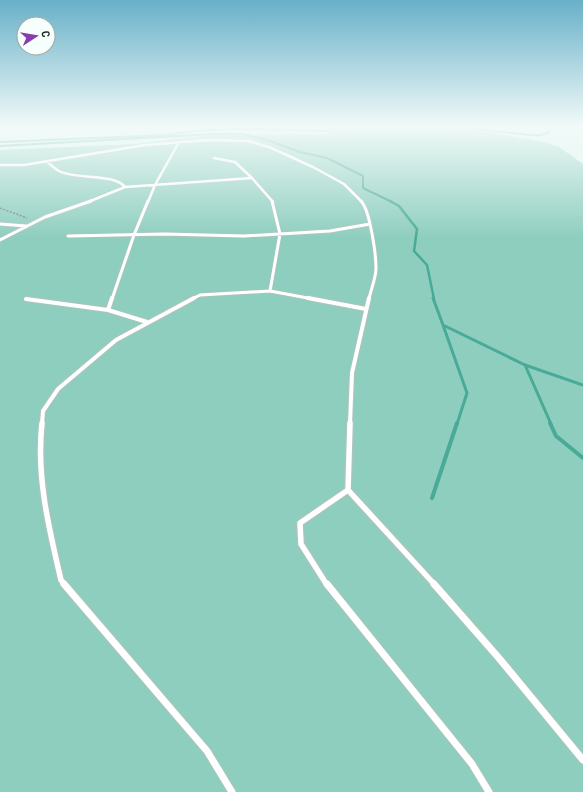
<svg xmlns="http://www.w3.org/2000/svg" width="583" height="792" font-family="'Roboto Condensed',sans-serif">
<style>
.green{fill:#8ecebf}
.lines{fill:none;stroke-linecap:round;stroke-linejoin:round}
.stream-far3{stroke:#49aa97;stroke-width:2}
.stream-far2{stroke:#49aa97;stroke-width:2.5}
.stream-far1{stroke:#49aa97;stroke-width:3}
.stream{stroke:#49aa97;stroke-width:4}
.lane-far4-casing{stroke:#afc3bd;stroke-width:3.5}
.lane-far3-casing{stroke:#afc3bd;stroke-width:4.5}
.lane-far2-casing{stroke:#afc3bd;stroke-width:6}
.lane-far1-casing{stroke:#afc3bd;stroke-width:8}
.lane-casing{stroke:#afc3bd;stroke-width:9}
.path{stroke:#7b8986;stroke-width:1.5;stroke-dasharray:2 1.5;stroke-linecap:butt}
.lane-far4{stroke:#fff;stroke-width:2.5}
.lane-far3{stroke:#fff;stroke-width:3}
.lane-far2{stroke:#fff;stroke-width:4}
.lane-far1{stroke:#fff;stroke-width:5.5}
.lane{stroke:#fff;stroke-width:7}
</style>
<rect width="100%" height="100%" fill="#e0f4ef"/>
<!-- green -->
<path class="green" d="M351 127H444L505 135 543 142 559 147 583 164V792H0V150L134 144 212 135 328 134 327 132Z"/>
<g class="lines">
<!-- stream-far3 -->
<path class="stream-far3" d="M458 127 530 135H541L549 132V127
M0 142 167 135C219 126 272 129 324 131L335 129 333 127
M0 146 213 134H243L270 141 300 152 327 158 363 176V188L392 202"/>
<!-- stream-far2 -->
<path class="stream-far2" d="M390 201 399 206 417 229 414 251 427 265 434 299"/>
<!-- stream-far1 -->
<path class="stream-far1" d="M433 298 443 325 525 365 583 385
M443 325 467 393 457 424
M525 365 551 424"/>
<!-- stream -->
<path class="stream" d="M550 423 556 436 583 458
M432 498 457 423"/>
<defs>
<path id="lane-far4" d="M214 158 235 162 252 178 273 202
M46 161C50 164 54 168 59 171 76 180 114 173 125 187
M0 165H24L145 145 208 140 248 141 269 147 313 167 344 184 362 202
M88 202 125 187 252 178
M148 202 155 185 179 142"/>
<path id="lane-far3" d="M361 201C370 210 376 255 376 268 376 278 371 289 369 299
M0 224 26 226
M68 236 165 234 244 236 330 231 370 224
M0 240 45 217 91 201
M270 291 280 234 272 201
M112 299 134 235 148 201
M192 299 200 295 270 291 313 299"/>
<path id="lane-far2" d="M308 298 366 309
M26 299 108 310 147 322
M108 310 112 298
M42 424 43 411 58 389 116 340 194 298
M350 424 352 373 369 298"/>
<path id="lane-far1" d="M42 423C36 476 49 529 61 580L65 585
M350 423 348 490 435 585
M327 585 301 544 300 523 348 490"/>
<path id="lane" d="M64 584 207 751 232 792
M327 584 472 764 489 792
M434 584 498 657 583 760"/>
</defs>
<!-- lane-far4 casing -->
<use href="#lane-far4" class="lane-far4-casing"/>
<!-- lane-far3 casing -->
<use href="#lane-far3" class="lane-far3-casing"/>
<!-- lane-far2 casing -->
<use href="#lane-far2" class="lane-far2-casing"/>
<!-- lane-far1 casing -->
<use href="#lane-far1" class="lane-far1-casing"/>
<!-- lane casing -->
<use href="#lane" class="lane-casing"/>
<!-- path -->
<path class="path" d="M0 208 27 218"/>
<!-- lane-far4 -->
<use href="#lane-far4" class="lane-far4"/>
<!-- lane-far3 -->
<use href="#lane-far3" class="lane-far3"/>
<!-- lane-far2 -->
<use href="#lane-far2" class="lane-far2"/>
<!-- lane-far1 -->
<use href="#lane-far1" class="lane-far1"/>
<!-- lane -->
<use href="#lane" class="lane"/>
</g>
<!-- sky -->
<linearGradient id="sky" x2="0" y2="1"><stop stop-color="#68b0c8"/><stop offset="0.53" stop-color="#f1faf8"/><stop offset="1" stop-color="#f1faf8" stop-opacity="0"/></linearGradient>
<rect width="583" height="238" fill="url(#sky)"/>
<!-- north arrow -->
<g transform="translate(36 36) rotate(78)"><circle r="19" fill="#f6fffc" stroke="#9fa8a5"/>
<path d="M0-3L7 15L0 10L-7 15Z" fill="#853daf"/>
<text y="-6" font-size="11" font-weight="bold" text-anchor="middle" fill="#1d2523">С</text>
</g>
</svg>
